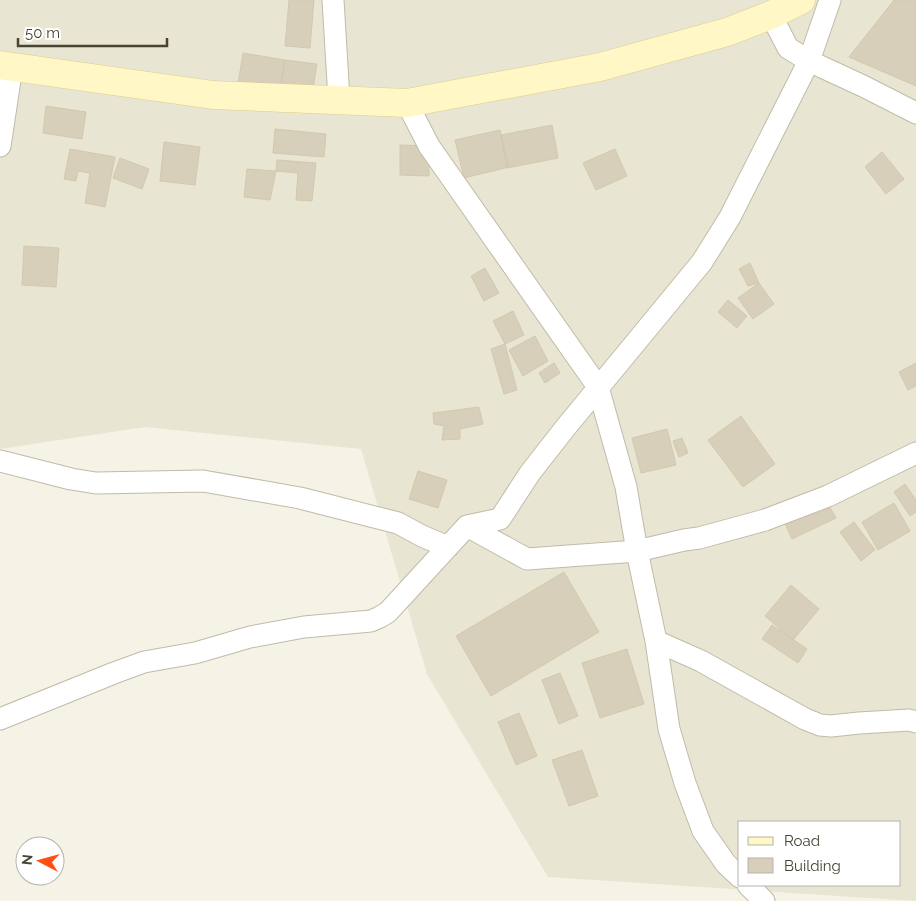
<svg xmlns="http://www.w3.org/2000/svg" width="916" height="901" font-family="Raleway,sans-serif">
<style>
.residential{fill:#e9e5d3;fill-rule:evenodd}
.building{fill:#d8cfba;stroke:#d3c8ac}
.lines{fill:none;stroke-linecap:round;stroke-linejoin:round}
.street-casing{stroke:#c1bba7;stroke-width:23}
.secondary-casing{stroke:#d9ce90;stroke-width:29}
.street{stroke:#fff;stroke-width:21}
.secondary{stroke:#fff7c6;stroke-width:28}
</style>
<rect width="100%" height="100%" fill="#f5f2e6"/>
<!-- residential -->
<path class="residential" d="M0 0H916V901L548 877 427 674 361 449 145 427 0 449ZM740 822H900V885H740Z"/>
<!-- building -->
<path class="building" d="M289 0H314L310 48 285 46Z
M894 0H916V86L849 57Z
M243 53 285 60 280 90 238 84Z
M285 60 317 64 312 95 280 90Z
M46 106 86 112 82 139 43 133Z
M552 125 558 158 507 168 501 135Z
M275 129 326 134 324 157 273 153Z
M500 130 509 167 464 178 455 140Z
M164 142 200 147 195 185 160 181Z
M400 145 429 146V176L400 175Z
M70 149 115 157 105 207 85 203 90 173 78 171 76 181 64 179Z
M615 149 627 176 596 190 583 163Z
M882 152 904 179 886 194 865 167Z
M120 158 149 169 142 189 113 178Z
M277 160 316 163 312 201 296 200 298 173 276 171Z
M247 169 276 171 270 200 244 197Z
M24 246 59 248 56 287 22 285Z
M750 263 759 283 748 286 739 269Z
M485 268 499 293 484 301 471 276Z
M759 283 774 304 753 319 738 298Z
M728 300 747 316 737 328 718 312Z
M513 311 524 335 505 344 493 321Z
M535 336 548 361 523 376 509 350Z
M505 344 517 390 504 394 491 349Z
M554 363 560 373 545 383 539 373Z
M916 363V386L908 390 899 372Z
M479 407 483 424 460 429V439L442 440 444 426 434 424 433 413Z
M741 416 775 464 743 487 708 440Z
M667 429 676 465 641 473 632 438Z
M682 438 688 453 679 457 673 441Z
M418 471 447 480 438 508 409 499Z
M905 484 916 500V512L910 516 894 492Z
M821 492 836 518 792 539 779 510Z
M894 503 910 531 878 550 862 522Z
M854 522 875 550 861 561 840 532Z
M564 572 599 632 491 696 456 636Z
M791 585 819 609 793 640 765 616Z
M772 625 807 649 798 663 762 639Z
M627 649 644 704 600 718 582 663Z
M560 673 578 716 559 724 542 680Z
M519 713 537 756 516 765 498 722Z
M582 750 598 796 569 806 552 760Z"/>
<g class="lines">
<defs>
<path id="street" d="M333 0 339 99
M771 15 788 48 809 61 863 86 916 113
M407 103 429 146 598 387 626 487 637 551 656 641 669 729 685 783 703 831 726 864 740 877
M0 146 12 67
M0 461 71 479 96 483 203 481 300 498 398 523 422 536 448 547
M467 526 527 559 637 551 684 540 699 538 765 520 828 496 916 453
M656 641 701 661 805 719 820 725 831 726 859 723 909 720 916 722
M0 719 114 673 144 662 195 653 250 637 304 627 371 621 380 617 388 612 467 526 500 519 530 473 566 427 702 262 730 217 809 61 830 0
M748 885 764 901"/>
<path id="secondary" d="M0 65 213 95 407 103 600 67 727 32 771 15 801 0"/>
</defs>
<!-- street casing -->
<use href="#street" class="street-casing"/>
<!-- secondary casing -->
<use href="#secondary" class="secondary-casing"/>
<!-- street -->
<use href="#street" class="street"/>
<!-- secondary -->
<use href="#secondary" class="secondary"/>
</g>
<!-- legend -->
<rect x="738" y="821" width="162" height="65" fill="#ffffff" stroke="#b6b4ae"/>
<rect x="748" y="837" width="25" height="8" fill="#fff7c6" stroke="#b6b4ae"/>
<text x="784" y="846" font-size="15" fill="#484334">Road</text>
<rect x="748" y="858" width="25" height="15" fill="#d8cfba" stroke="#b6b4ae"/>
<text x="784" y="871" font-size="15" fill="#484334">Building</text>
<!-- north arrow -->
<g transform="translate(40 861) rotate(276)"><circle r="24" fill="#ffffff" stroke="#b6b4ae"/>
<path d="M0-4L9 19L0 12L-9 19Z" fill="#ff4f13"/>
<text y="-8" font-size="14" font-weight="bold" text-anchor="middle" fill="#484334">N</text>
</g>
<!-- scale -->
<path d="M18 38v8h149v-8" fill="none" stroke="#484334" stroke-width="2.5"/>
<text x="25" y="38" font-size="15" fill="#484334" stroke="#ffffff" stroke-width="4" paint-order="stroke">50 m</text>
</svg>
